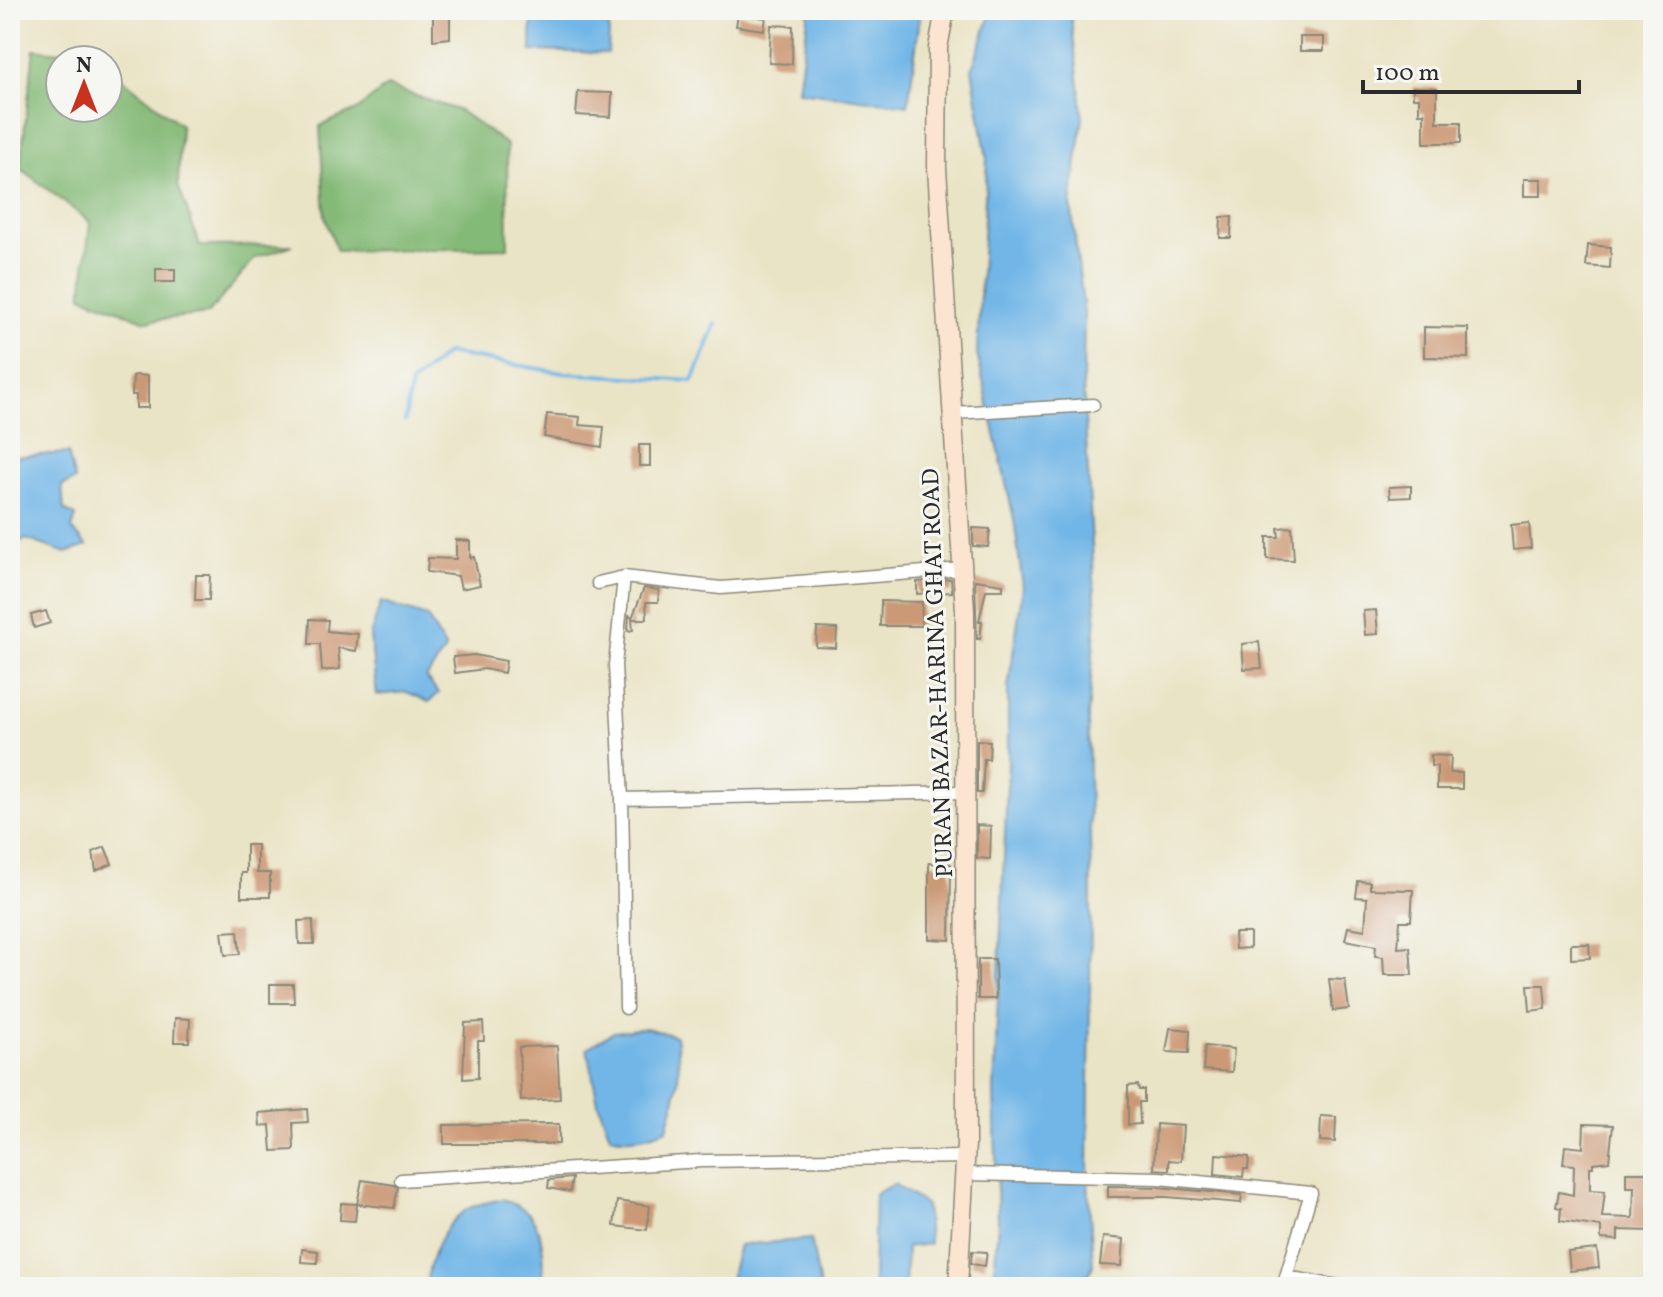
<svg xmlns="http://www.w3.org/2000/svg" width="1663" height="1297" font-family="Vollkorn,serif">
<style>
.forest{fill:#84ba77;stroke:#587251;stroke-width:2}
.water{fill:#71b6e7;stroke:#4e7089;stroke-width:2}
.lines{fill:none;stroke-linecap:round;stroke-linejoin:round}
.stream{stroke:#71b6e7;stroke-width:4}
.building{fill:#cc9976}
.minor-casing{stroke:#8a8878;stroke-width:15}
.secondary-casing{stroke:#8a8878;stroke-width:21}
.minor{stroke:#fff;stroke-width:12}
.secondary{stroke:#fce5d0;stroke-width:18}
.labels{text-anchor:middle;stroke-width:6;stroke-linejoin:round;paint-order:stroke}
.street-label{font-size:24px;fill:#2b2b2b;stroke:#f6f6f2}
</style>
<rect width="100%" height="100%" fill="#f6f6f2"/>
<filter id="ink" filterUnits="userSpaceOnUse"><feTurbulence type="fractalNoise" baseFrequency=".0125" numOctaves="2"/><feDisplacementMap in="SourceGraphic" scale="16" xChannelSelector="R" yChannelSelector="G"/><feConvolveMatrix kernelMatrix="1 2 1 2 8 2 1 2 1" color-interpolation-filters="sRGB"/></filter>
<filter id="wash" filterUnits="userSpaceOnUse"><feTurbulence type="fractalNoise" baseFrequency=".006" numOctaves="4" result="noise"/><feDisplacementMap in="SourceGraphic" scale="32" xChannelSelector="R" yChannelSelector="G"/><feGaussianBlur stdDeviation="1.8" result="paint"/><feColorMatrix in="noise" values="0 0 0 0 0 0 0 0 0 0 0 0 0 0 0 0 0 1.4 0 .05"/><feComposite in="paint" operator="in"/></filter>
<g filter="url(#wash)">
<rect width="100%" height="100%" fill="#eae4c6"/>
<!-- forest -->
<path class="forest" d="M34 49 94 56 99 60H60V108H108V67L181 125 178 185 200 246 293 245 255 258 208 314 146 321 82 296 90 222 20 168Z
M387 86 460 111 507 145 508 248 337 251 325 217 320 126 357 110Z"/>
<!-- water -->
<path class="water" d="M532 10H610L608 53 531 51Z
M809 10H921L908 105 798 91Z
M992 10H1070L1083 118 1071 204 1084 313 1083 383 1096 616 1088 716 1091 894 1088 1180 1093 1265 1084 1287H993L998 1223 994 1091 1008 763V688L1023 587 1014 519 977 354 987 159 972 69Z
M68 453 75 480 62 486 64 510 76 516 72 529 87 546 66 553 26 539 10 545V457Z
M381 602 427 617 446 649 426 678 439 693 429 702 407 692 377 695 370 636Z
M646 1028 676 1036C682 1071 677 1095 667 1129 647 1137 631 1141 610 1136L598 1103 587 1048 614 1032Z
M894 1184 926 1205 929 1244 907 1247 905 1287H873L875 1194Z
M503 1199C511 1203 526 1208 531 1216 545 1236 545 1264 542 1287H426C429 1259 441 1226 466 1210 476 1203 491 1202 503 1199Z
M811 1239 820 1287H728L739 1245Z"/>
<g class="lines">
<!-- stream -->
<path class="stream" d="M405 421 411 384 447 353 563 373 693 381 716 324"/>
</g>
<g id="blocks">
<!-- building -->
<path class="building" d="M433 10H450V38L433 40Z
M738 14 766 18 764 30 736 26Z
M771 25 793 26 792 64 769 63Z
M1300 37H1324V51H1300Z
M1413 87 1437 88V122H1461V143H1424V113H1419V98H1413Z
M578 92 612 93 611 117 576 115Z
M1524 179H1541V196H1524Z
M1221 217H1232L1231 238H1220Z
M1588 245 1611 247 1610 268 1586 266Z
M156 269H175V282H156Z
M1424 327 1468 328V358L1424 357Z
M136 375 148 376V408H136V395H132L133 376Z
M547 414 580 417 579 425 604 427 602 447 544 437Z
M639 445H650V466H639Z
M1411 486V497L1390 498 1389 487Z
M1529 523 1531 548 1513 550 1511 525Z
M1292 527 1294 560 1267 559V537H1279L1278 528Z
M973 528 990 529 988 547 973 546Z
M456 540 470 541V558L474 557 480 585 461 589 458 576 427 572 428 558 456 559Z
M196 575H210L209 600H195Z
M951 579 952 592 917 594V582Z
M975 580 1003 584V590H986L979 621H982L980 639H977Z
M644 588 659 590 658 602H646L647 619H632L633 630 628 631 629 615 632 618Z
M881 601 922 602 921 626H880Z
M1376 610 1378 634 1365 635 1363 611Z
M46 611 50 623 34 628 31 615Z
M310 619 328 620 327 631 358 634 356 651 338 648 340 669 322 671 320 644H309Z
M817 628 837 629 836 648 816 647Z
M1259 642 1262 668 1244 669 1242 644Z
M474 655 506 661 504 673 484 669 455 673 453 657Z
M977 740 990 741 989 759H984L982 793H977Z
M1431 755 1451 756 1450 773H1462V789H1437V766H1431Z
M977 825 991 826 990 859 977 858Z
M246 845H257V873H270V897H241V873H246Z
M105 847 112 864 96 871 93 852Z
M929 863 951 864 950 940 929 939Z
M1358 881 1370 882V889L1413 890 1411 921H1400L1398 948 1410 947 1412 975H1384L1383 957 1375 956 1376 946 1345 940 1348 927 1365 930 1367 898 1356 897Z
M313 920 314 944H299L298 921Z
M238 931 240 954 225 955 222 932Z
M1234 933H1250V948L1235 949Z
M1571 944H1589L1590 958 1571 959Z
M978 959H995L996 999H978Z
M1329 979 1345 980 1349 1009 1333 1011Z
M270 984H293L294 1003H270Z
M1528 985H1544L1546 1009 1530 1011Z
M175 1018 190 1019 189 1042H174Z
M483 1022 484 1041H478V1078L463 1079 465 1023Z
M1170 1028 1190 1030 1189 1053 1166 1052Z
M557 1046 560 1099 521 1101 519 1047Z
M1205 1046 1234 1049 1232 1072 1203 1070Z
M1138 1085 1139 1090H1144V1102H1139L1140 1124 1128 1125V1086Z
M307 1109 308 1122 293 1123 294 1150 272 1151 270 1125 260 1126 259 1113Z
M1321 1116 1336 1117 1335 1142 1320 1141Z
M559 1124V1144H444V1125Z
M1156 1124 1183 1126 1181 1161 1169 1160V1170L1154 1169Z
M1584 1124 1613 1125 1609 1161 1593 1163V1167H1590V1190L1605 1191 1602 1217 1633 1218 1634 1187H1626V1172H1653V1231L1618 1230V1240L1601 1239V1227L1560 1221 1561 1208 1556 1207 1559 1192 1573 1195 1574 1165 1563 1164 1565 1146 1583 1148Z
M1216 1154 1249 1157 1248 1169H1244L1243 1177 1215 1174Z
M572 1178 570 1192 548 1188 549 1180Z
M362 1180 394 1185 398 1188 394 1208 357 1204Z
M1108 1186 1158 1187 1242 1195 1241 1203 1167 1197H1108Z
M617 1201 650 1206 647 1230 614 1226Z
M341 1203 357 1204 355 1221 340 1220Z
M1103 1237 1124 1239 1122 1266 1100 1265Z
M302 1249 318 1251 317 1263 301 1262Z
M1597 1249 1599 1268 1570 1271 1568 1252Z
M972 1251 987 1252 985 1266 971 1264Z"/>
</g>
</g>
<g filter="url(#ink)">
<use href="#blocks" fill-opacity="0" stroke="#8a8878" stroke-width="2"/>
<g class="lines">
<defs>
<path id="minor" d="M953 413 1093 405
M624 577 615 665 622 799 626 1008
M598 583 624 577 721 588 963 569
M622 799 965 792
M965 1174 1159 1178 1311 1193 1286 1277 1343 1287
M401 1180 701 1161 966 1157"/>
<path id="secondary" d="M945 10 938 48 937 168 965 611 966 1144 958 1287"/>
</defs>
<!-- minor casing -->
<use href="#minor" class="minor-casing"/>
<!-- secondary casing -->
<use href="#secondary" class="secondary-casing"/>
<!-- minor -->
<use href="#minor" class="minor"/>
<!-- secondary -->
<use href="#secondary" class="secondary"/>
</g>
</g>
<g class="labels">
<!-- street labels -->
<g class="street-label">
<text transform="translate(937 673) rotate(-92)" y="8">PURAN BAZAR-HARINA GHAT ROAD</text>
</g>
</g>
<!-- margin -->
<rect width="1663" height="1297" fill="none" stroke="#f6f6f2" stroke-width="40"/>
<!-- north arrow -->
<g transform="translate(84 84)"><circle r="38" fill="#f6f6f2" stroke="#a5a5a2" stroke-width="2"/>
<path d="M0-6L14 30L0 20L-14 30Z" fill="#c8321e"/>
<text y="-12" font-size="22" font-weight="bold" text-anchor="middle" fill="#2b2b2b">N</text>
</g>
<!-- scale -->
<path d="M1363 80v12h216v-12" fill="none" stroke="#2b2b2b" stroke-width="4"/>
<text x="1375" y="80" font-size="24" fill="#2b2b2b" stroke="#f6f6f2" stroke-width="6" paint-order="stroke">100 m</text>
</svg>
